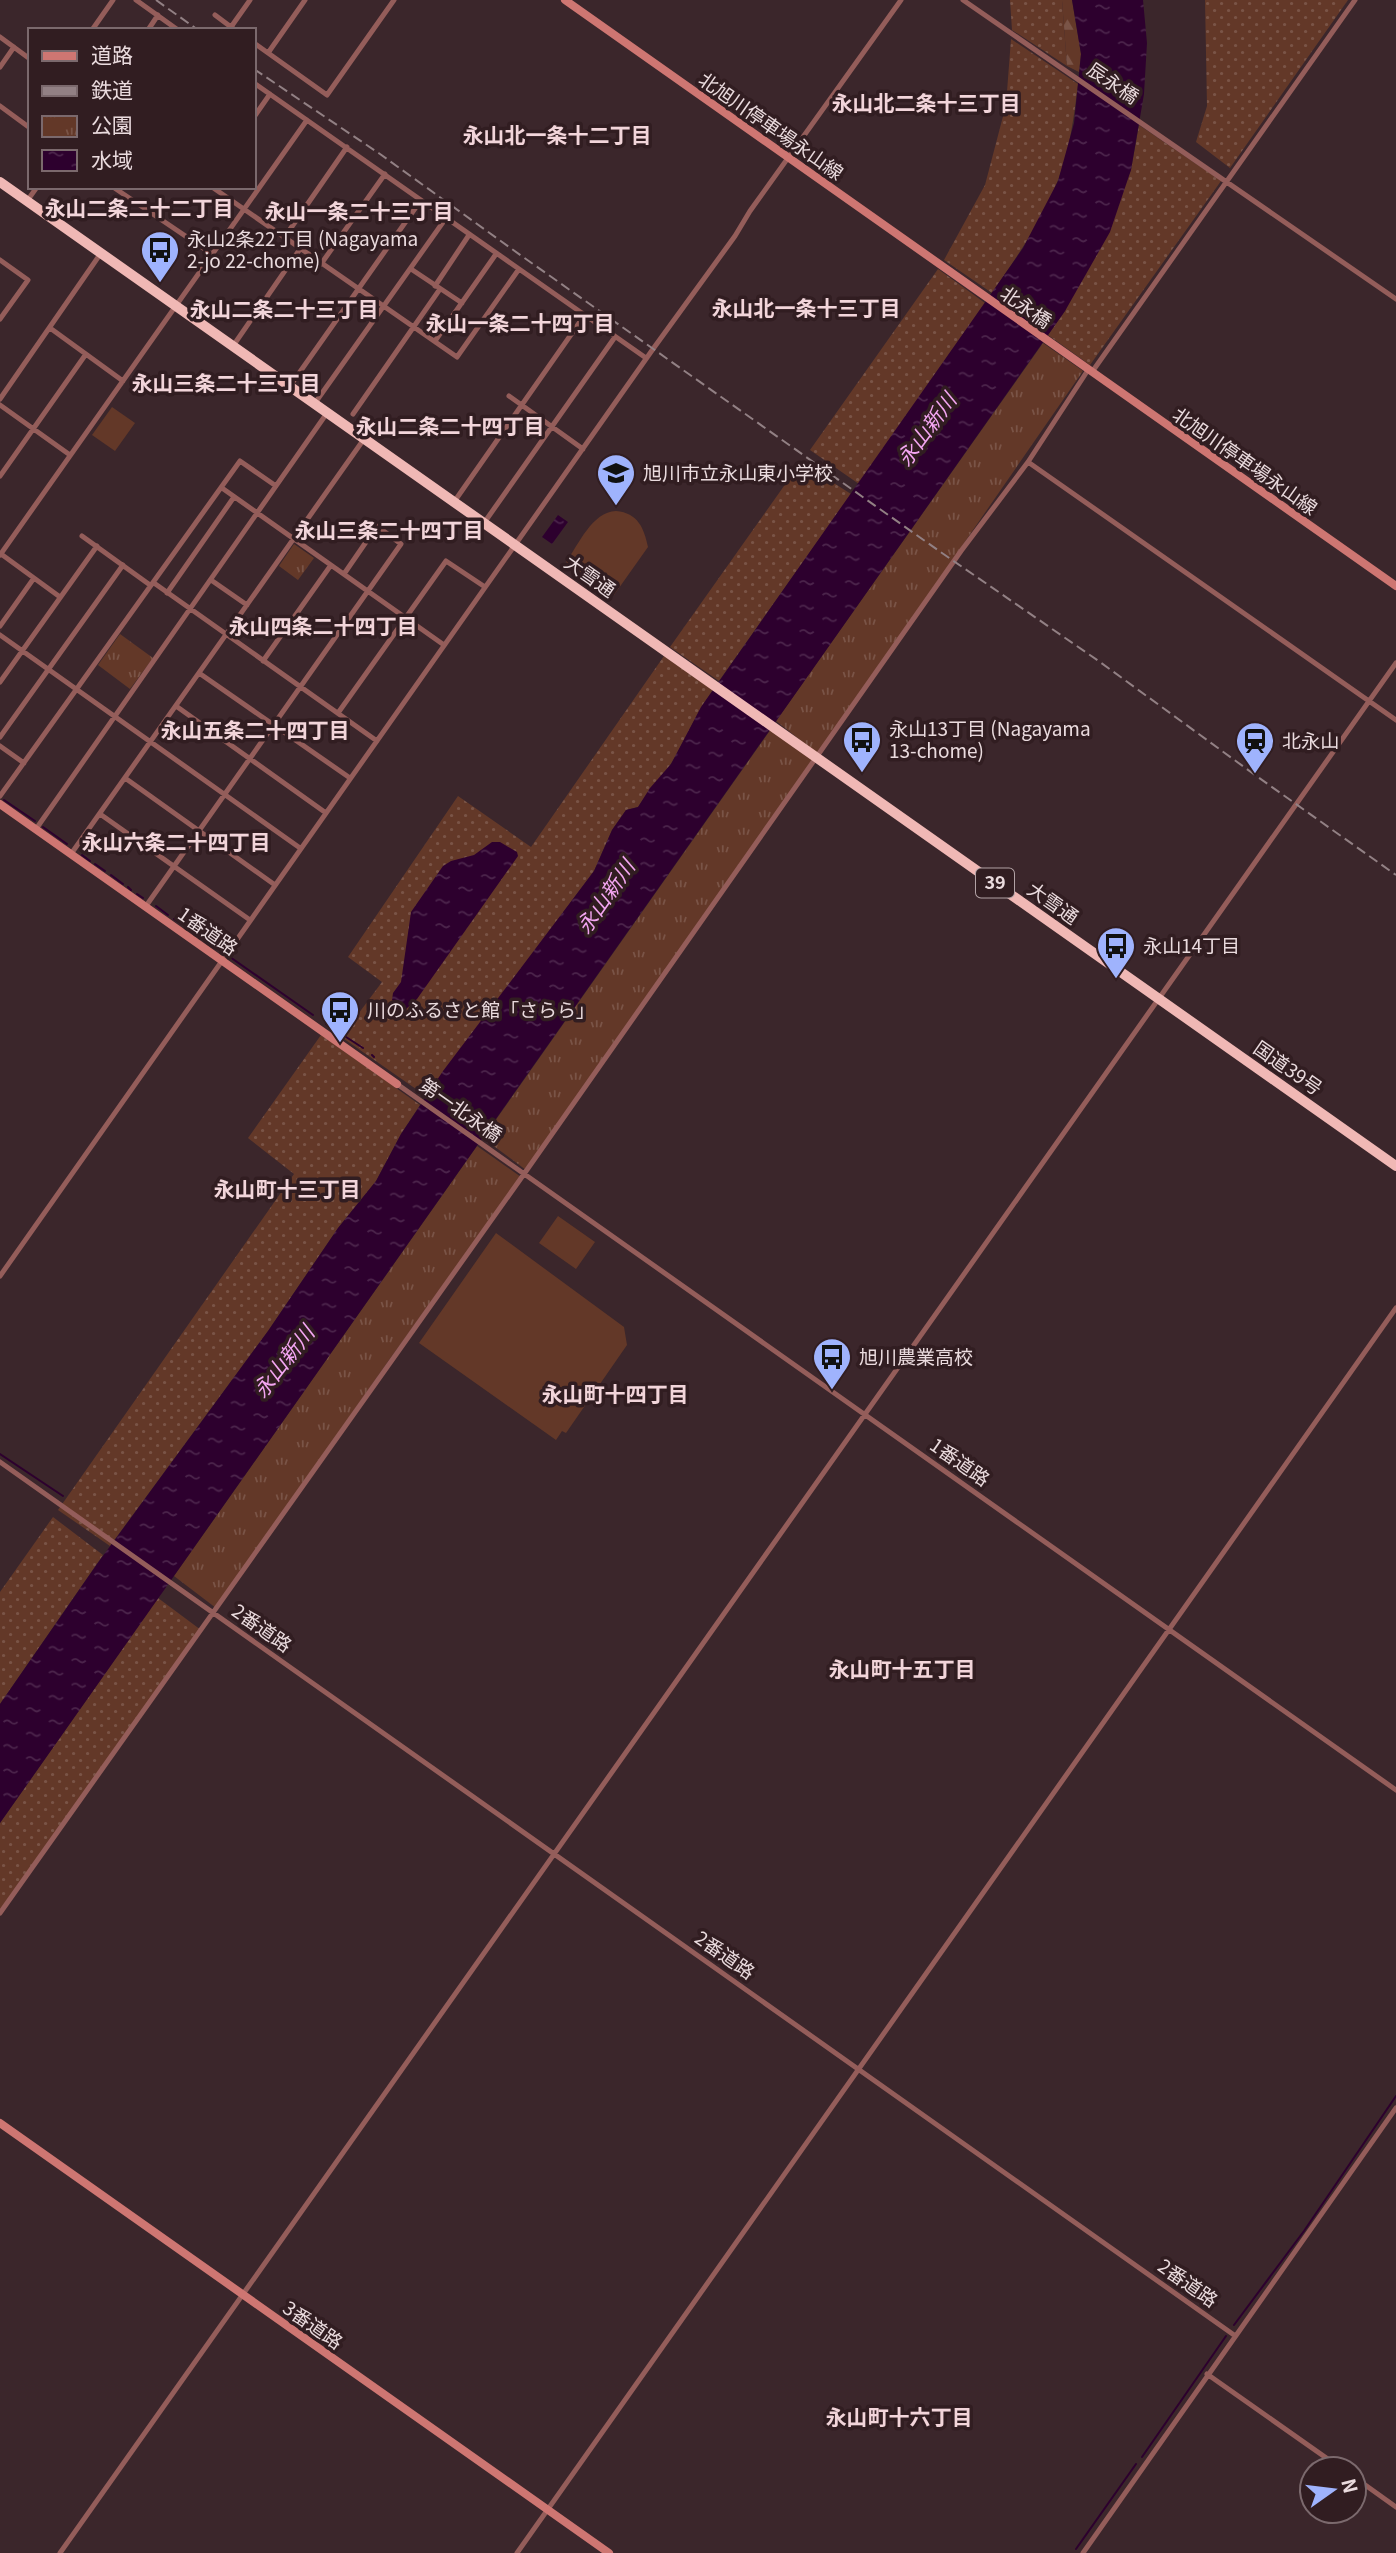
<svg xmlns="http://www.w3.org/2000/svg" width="1396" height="2553" font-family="Georgia,'Noto Sans JP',serif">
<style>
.grass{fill:url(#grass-dots)}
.forest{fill:url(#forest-firs)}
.park{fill:url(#park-tufts)}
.garden{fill:#633828}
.water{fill:url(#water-ripples)}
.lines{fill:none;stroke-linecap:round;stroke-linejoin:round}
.stream{stroke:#2d002e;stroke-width:2}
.street{stroke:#945d5a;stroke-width:5}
.secondary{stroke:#ce7672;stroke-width:8}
.highway{stroke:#f0b8b5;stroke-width:10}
.rail{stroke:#928084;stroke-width:2;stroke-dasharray:10 5;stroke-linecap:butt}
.labels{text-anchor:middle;stroke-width:7;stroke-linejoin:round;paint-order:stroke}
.shield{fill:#311d21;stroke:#b2a2a5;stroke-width:2}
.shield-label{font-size:18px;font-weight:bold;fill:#eadbde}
.street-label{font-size:19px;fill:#eadbde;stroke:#311d21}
.poi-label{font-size:19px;fill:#eadbde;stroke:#311d21;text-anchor:start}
.neighbourhood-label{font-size:21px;font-weight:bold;fill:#f2d5da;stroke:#311d21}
.water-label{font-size:21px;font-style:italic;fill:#f3a5f1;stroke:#311d21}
</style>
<defs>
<pattern id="grass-dots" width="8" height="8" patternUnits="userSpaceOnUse" patternTransform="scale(1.75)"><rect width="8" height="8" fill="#633828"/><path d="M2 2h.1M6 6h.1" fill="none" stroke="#7a5447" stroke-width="1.8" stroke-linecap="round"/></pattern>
<pattern id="forest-firs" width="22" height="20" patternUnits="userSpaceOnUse" patternTransform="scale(1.75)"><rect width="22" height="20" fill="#633828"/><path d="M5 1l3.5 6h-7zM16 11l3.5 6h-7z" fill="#7a5447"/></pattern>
<pattern id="park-tufts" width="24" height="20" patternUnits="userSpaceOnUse" patternTransform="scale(1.75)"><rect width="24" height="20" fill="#633828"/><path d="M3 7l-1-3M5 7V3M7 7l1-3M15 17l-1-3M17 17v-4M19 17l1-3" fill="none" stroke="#7a5447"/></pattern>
<pattern id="water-ripples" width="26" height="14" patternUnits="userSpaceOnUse" patternTransform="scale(1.75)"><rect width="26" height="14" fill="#2d002e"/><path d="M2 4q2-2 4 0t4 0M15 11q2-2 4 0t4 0" fill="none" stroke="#4c254c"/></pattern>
</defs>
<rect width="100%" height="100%" fill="#3b262b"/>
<!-- grass -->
<path class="grass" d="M1010 0H1062L1067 66 1012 30Z
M1205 0H1348L1230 168 1196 142 1207 106Z
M1011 39 1078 84C1074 116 1070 149 1058 180 1044 219 1015 259 992 293L944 260 985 185 1006 105Z
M1139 125 1221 181 1090 365 1048 335 1065 311 1131 170Z
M938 269 985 303 859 484 810 450Z
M801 462 851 494 719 681 670 647Z
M664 656 713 690C696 713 686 739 672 762 662 778 648 791 638 807L626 810 612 830 594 871 426 1096 327 1027 330 1023 344 1033 382 982 348 957 458 796 531 847Z
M321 1035 420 1105 401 1134 376 1181 338 1228 268 1331 110 1546 58 1510 294 1174 248 1138Z
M53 1517 103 1555 0 1704V1592Z
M158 1598 201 1630 0 1913V1823Z"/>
<!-- forest -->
<path class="forest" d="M1062 0H1072L1081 54 1079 72 1067 66Z"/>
<!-- park -->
<path class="park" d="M1043 343 1083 371 818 754 776 721Z
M294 544 314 558 298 580 279 566Z
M120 634 153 658 130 689 98 665Z
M771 729 814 761 526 1170 483 1138Z
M477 1146 521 1177 389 1360 216 1608 174 1576Z"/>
<!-- garden -->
<path class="garden" d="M112 407 135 423 115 451 92 435Z
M616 511C638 513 644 528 648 547L614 595 566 562C579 544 592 512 616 511Z
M558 1216 595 1242 576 1269 539 1243Z
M496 1233 624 1327 627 1345 566 1433 562 1431 556 1440 419 1343Z"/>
<!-- water -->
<path class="water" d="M1072 0H1143L1147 43 1144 94 1131 170 1110 232 1065 311 0 1823V1704L97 1564 268 1331 338 1228 376 1181 401 1134 443 1071 594 871 612 830 626 810 638 807 650 788 671 764 701 707 1023 248 1058 181 1074 123 1081 54Z
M558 515 568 522 552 544 542 537Z
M492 842H500L517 852 518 856 417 999 405 1010 392 1000 393 993 401 982 411 912 443 866 451 861 474 855Z"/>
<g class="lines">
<!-- stream -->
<path class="stream" d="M4 800 35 821
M43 827 67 844
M82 855 90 861
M95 864 105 871
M111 875 123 884
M128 887 131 890
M137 894 143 898
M156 906 168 915
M174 919 182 924
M189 930 201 938
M206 942 215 948
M230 957 313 1015
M326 1024 363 1048
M372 1055 374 1057
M0 1454 63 1496
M1234 2325 1304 2231 1396 2096
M1142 2457 1226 2336
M1076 2549 1136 2464"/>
<!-- street -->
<path class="street" d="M136 0 178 30
M963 0 1396 299
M215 15 235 30
M231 27 250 0
M92 30 113 0
M148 30 158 15
M0 37 30 59
M254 43 327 95 394 0
M268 53 305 0
M0 67 14 47
M254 83 646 358
M0 106 30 128
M254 117 270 94
M113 187 212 254
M212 187 457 357 519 269
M27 201 37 187
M284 238 347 147
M0 260 28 280 0 319
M321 264 385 174
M411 269 462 303
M435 286 469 235
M50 328 123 381
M435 341 496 254
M233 346 300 249
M1092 372 1355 0
M290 386 421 200
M509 396 583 449
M0 399 101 253
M315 403 446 218
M0 405 70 455
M353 414 440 289
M1028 462 1396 720
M0 476 86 354
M222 488 444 645
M454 502 584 316
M484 523 615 337
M82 536 150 585
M1 554 60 597
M0 555 307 120
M211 580 247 605
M154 583 377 741
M167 593 234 497
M0 626 34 578
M0 635 300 848
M263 661 331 565
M199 673 350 778
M0 682 97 546
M176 706 326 813
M338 713 446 561 485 587
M0 737 123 565
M0 746 24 763
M125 778 275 885
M0 796 240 461 276 486
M100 814 250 920
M36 829 327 413
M71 854 364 439
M146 906 401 544 377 526 344 574
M397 1084 1396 1790
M0 1276 653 349 735 236 750 211 901 0
M0 1462 1234 2335
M0 1913 524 1174 961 551 1028 462 1088 370
M1207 2374 1342 2469
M1354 2477 1396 2507
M60 2553 1396 663
M517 2553 1396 1308
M1083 2553 1396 2108"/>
<!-- secondary -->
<path class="secondary" d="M565 0 1396 586
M0 804 397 1084
M0 2123 609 2553"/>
<!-- highway -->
<path class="highway" d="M0 182 1396 1166"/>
<!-- rail -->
<path class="rail" d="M156 0 198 30
M254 69 380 154 509 247 942 553 1100 662 1255 775 1396 875"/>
</g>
<!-- icons -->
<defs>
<symbol id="bus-pin" viewBox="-11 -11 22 30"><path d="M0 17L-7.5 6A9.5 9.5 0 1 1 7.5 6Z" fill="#9fb3fd" stroke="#311d21"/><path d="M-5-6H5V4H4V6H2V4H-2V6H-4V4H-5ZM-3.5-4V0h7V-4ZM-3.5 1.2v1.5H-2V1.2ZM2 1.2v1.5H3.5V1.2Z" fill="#111"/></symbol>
<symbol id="school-pin" viewBox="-11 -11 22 30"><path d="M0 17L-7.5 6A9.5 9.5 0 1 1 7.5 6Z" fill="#9fb3fd" stroke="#311d21"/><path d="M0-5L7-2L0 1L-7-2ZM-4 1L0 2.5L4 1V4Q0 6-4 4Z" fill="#111"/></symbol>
<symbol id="station-pin" viewBox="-11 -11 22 30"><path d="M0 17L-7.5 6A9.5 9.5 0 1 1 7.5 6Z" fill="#9fb3fd" stroke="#311d21"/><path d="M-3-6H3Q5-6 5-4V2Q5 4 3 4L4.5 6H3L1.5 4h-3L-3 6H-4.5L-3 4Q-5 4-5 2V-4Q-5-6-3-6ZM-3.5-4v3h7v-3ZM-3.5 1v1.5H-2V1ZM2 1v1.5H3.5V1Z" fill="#111"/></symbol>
</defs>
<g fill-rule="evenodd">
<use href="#bus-pin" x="138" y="228" width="44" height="60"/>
<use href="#school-pin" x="594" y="451" width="44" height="60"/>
<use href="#bus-pin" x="840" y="718" width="44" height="60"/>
<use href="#station-pin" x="1233" y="719" width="44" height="60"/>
<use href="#bus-pin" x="1094" y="924" width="44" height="60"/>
<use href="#bus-pin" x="318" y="988" width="44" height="60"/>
<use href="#bus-pin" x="810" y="1335" width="44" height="60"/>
</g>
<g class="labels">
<!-- shield labels -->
<rect class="shield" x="976" y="868.5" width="38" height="29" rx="5"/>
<g class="shield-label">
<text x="995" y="889">39</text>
</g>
<!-- street labels -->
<g class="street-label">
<text transform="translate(1113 83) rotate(34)" y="7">辰永橋</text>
<text transform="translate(771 126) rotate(35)" y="7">北旭川停車場永山線</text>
<text transform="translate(1026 307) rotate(35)" y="7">北永橋</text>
<text transform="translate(1245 461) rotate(35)" y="7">北旭川停車場永山線</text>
<text transform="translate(590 576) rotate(35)" y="7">大雪通</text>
<text transform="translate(1053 903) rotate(35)" y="7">大雪通</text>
<text transform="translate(208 931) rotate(35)" y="7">1番道路</text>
<text transform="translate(1288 1068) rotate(35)" y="7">国道39号</text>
<text transform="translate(461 1110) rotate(35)" y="7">第一北永橋</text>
<text transform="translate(960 1462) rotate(35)" y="7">1番道路</text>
<text transform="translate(262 1628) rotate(35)" y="7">2番道路</text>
<text transform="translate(725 1955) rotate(35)" y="7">2番道路</text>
<text transform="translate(1188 2283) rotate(35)" y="7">2番道路</text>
<text transform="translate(313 2325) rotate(35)" y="7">3番道路</text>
</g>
<!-- poi labels -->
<g class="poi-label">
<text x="187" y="246">永山2条22丁目 (Nagayama<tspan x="187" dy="22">2-jo 22-chome)</tspan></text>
<text x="643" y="480">旭川市立永山東小学校</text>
<text x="889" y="736">永山13丁目 (Nagayama<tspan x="889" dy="22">13-chome)</tspan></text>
<text x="1282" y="748">北永山</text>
<text x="1143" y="953">永山14丁目</text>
<text x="367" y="1017">川のふるさと館「さらら」</text>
<text x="859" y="1364">旭川農業高校</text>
</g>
<!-- neighbourhood labels -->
<g class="neighbourhood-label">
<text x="926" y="111">永山北二条十三丁目</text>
<text x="557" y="143">永山北一条十二丁目</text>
<text x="139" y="216">永山二条二十二丁目</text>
<text x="359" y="219">永山一条二十三丁目</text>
<text x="806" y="316">永山北一条十三丁目</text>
<text x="284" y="317">永山二条二十三丁目</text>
<text x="520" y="331">永山一条二十四丁目</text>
<text x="226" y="391">永山三条二十三丁目</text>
<text x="450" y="434">永山二条二十四丁目</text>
<text x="389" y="538">永山三条二十四丁目</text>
<text x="323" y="634">永山四条二十四丁目</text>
<text x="255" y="738">永山五条二十四丁目</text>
<text x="176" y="850">永山六条二十四丁目</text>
<text x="287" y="1197">永山町十三丁目</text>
<text x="615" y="1402">永山町十四丁目</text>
<text x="902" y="1677">永山町十五丁目</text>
<text x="899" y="2425">永山町十六丁目</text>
</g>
<!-- water labels -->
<g class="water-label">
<text transform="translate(927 430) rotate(-54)" y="7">永山新川</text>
<text transform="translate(606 897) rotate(-55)" y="7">永山新川</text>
<text transform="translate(284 1362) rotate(-52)" y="7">永山新川</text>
</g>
</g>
<!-- legend -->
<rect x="28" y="28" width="228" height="161" fill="#311d21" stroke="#7b696d" stroke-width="2"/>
<rect x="42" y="51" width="35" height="10" fill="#ce7672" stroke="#7b696d" stroke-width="2"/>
<text x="91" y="63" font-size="21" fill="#eadbde">道路</text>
<rect x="42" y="86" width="35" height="10" fill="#928084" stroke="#7b696d" stroke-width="2"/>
<text x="91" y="98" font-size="21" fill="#eadbde">鉄道</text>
<rect x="42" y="116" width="35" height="21" fill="url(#park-tufts)" stroke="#7b696d" stroke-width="2"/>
<text x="91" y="133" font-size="21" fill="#eadbde">公園</text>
<rect x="42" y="150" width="35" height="21" fill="url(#water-ripples)" stroke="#7b696d" stroke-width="2"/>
<text x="91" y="168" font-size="21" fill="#eadbde">水域</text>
<!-- north arrow -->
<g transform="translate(1333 2490) rotate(76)"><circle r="33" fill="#311d21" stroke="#7b696d" stroke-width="2"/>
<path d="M0-5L12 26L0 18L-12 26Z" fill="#9fb3fd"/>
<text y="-10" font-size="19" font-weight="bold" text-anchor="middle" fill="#eadbde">N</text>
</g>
</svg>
